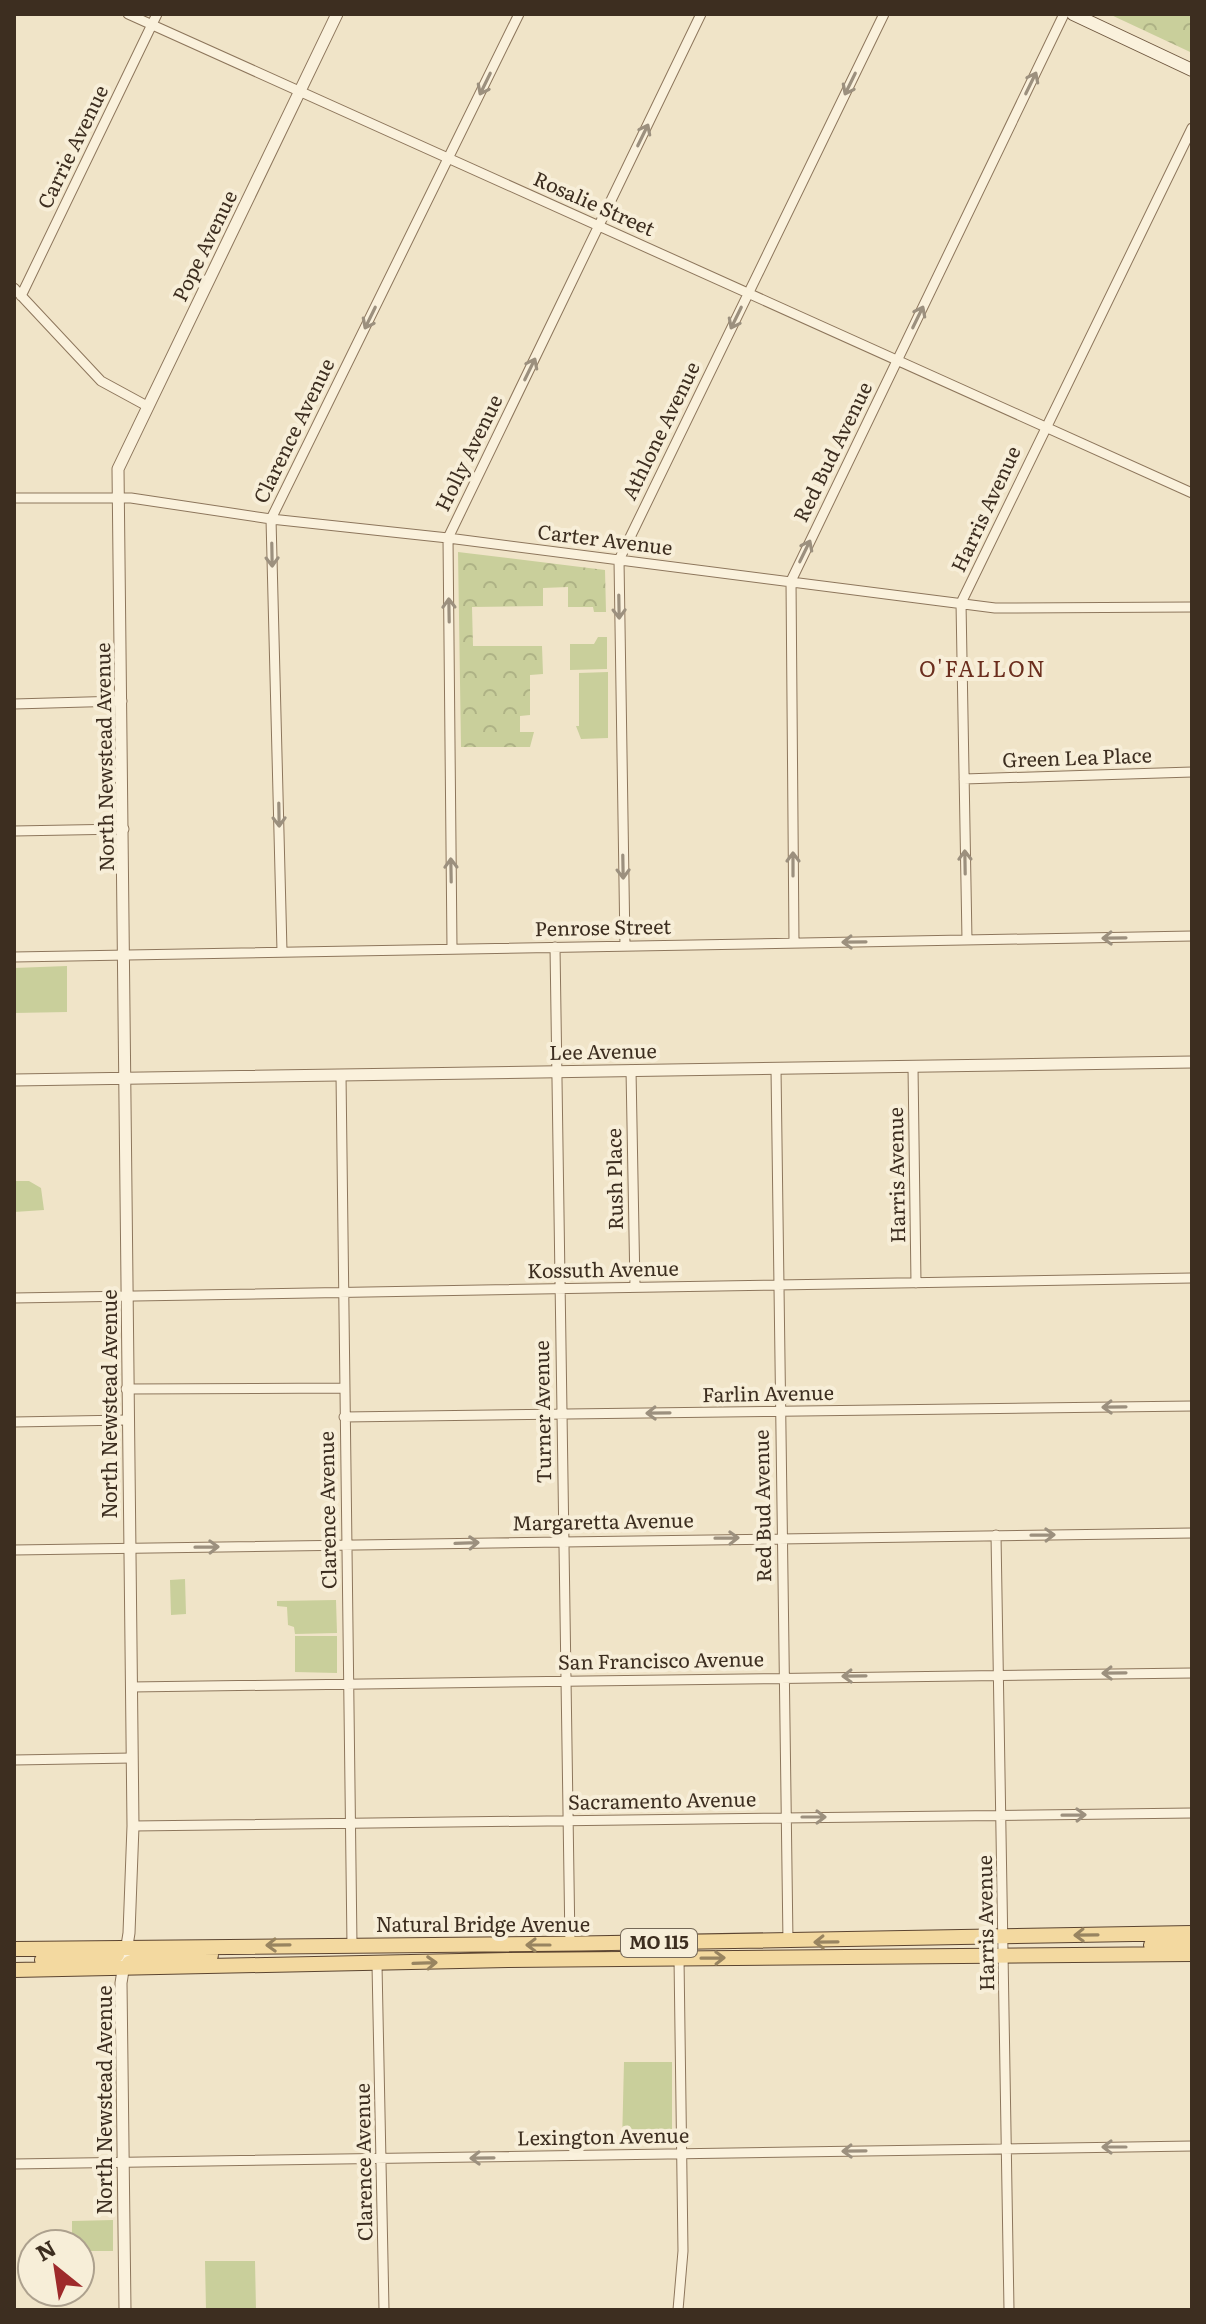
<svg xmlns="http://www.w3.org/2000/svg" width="1206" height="2324" font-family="Literata,serif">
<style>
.grass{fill:#c9cf9b}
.forest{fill:url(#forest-crowns)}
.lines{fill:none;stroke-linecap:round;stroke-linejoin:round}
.minor-casing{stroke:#8d765c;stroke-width:11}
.tertiary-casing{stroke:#8d765c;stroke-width:13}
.secondary-casing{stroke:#6f573f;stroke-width:14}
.primary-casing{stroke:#5b4430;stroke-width:16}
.minor{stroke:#faf1dc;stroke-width:9}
.tertiary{stroke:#faf1dc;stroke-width:11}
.secondary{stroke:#faf1dc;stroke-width:12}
.primary{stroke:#f3d9a0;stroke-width:14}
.oneway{stroke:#9c907e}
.oneway2{stroke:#988460}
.labels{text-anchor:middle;stroke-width:8;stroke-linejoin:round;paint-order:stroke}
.shield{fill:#f7eed8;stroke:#756857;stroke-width:2}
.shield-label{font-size:18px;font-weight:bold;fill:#3d2e20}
.street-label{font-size:20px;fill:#3d2e20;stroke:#f7eed8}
.neighbourhood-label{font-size:22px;letter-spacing:2px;fill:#6b2e1e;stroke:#f7eed8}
</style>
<defs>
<pattern id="forest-crowns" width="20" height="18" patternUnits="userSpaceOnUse" patternTransform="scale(2)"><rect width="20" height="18" fill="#c9cf9b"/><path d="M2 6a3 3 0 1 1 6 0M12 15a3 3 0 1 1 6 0" fill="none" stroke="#aeb285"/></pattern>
</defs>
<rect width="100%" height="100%" fill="#f0e4c8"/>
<!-- grass -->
<path class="grass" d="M598 637H607V669L570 670V644H594Z
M608 672V738L581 739 576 726H579V673Z
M67 966V1012L14 1013V968Z
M14 1181H29L41 1188 44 1210 14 1212Z
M185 1579 186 1614 171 1615 170 1580Z
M336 1600 337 1633 295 1634 294 1627 288 1625 287 1607 277 1606V1601Z
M337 1636V1673L295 1672V1636Z
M624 2062H672V2141L622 2144Z
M113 2220V2251H80V2244H72V2221Z
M205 2261H255L256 2310H206Z"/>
<!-- forest -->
<path class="forest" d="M1109 14H1192V53L1188 51Z
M458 552 605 570 606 612H594L593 607H568V587L543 588V606L472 607 473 646H542L543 674 530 675V715L520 716V732H534L530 747H461Z"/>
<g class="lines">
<defs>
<path id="minor" d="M128 14 1192 493
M14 288 101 381 147 406
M21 296 157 14
M14 498H131L271 519 448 538 995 608 1192 607
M14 704 122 701
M964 779 1192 772
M14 831 124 829
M967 940 961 603 1192 128
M794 942 791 581 1064 14
M625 946 619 560 884 14
M555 947 570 1945
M452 948 448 538 701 14
M282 951 271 519 519 14
M14 957 1192 936
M913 1067 916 1283
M776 1069 788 1942
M631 1070 635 1287
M341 1075 352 1945
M14 1298 1192 1278
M126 1389 344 1388
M344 1417 1192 1406
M14 1422 127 1420
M996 1535 1009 2310
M14 1550 1192 1533
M131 1687 1192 1673
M14 1760 132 1758
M133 1826 1192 1813
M377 1965 384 2310
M14 2164 1192 2146
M678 2310 683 2251 679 1958"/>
<path id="tertiary" d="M14 1080 1192 1062
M125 2310 121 1983 129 1933 133 1826 118 469 337 14"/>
<path id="secondary" d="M1073 14 1192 70"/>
<path id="primary" d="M1151 1945 1192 1943
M14 1949C407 1946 799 1942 1192 1933
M42 1960 117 1955
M129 1963 142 1958 211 1955
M14 1970 508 1960 1192 1954"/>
</defs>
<!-- minor casing -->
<use href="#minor" class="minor-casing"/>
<!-- tertiary casing -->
<use href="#tertiary" class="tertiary-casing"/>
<!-- secondary casing -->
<use href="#secondary" class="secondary-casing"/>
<!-- primary casing -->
<use href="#primary" class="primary-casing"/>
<!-- minor -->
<use href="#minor" class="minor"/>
<!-- tertiary -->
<use href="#tertiary" class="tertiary"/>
<!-- secondary -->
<use href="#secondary" class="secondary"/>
<!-- primary -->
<use href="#primary" class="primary"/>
</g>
<!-- one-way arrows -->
<defs><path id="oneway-shaft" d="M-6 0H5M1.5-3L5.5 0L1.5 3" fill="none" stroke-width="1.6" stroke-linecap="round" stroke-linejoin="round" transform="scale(2)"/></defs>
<g class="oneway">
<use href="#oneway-shaft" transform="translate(1031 83) rotate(-64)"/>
<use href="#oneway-shaft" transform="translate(485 84) rotate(116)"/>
<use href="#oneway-shaft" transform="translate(850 84) rotate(116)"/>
<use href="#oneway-shaft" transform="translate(643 135) rotate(-64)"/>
<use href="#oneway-shaft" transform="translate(918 317) rotate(-64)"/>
<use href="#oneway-shaft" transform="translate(370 318) rotate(116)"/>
<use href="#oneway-shaft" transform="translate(736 318) rotate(116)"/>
<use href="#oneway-shaft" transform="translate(530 369) rotate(-64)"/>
<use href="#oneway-shaft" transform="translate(805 551) rotate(-64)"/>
<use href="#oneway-shaft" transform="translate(272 555) rotate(89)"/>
<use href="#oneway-shaft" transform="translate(619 607) rotate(89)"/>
<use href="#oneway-shaft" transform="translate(449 610) rotate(-91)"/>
<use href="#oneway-shaft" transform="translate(279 815) rotate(89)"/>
<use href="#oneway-shaft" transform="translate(965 862) rotate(-91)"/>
<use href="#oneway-shaft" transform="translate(793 864) rotate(-90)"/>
<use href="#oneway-shaft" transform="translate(623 867) rotate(89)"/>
<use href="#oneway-shaft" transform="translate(451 870) rotate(-91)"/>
<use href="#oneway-shaft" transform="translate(1114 938) rotate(179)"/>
<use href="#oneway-shaft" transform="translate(854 942) rotate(179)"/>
<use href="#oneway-shaft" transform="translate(1114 1407) rotate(179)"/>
<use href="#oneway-shaft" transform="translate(658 1413) rotate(179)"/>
<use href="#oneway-shaft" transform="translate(1043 1535) rotate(-1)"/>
<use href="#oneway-shaft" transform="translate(727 1538) rotate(-1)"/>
<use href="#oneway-shaft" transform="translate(467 1543) rotate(-2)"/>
<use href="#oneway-shaft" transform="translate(207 1547) rotate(-1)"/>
<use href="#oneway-shaft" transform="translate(1114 1673) rotate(179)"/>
<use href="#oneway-shaft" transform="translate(854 1676) rotate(179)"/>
<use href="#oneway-shaft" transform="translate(1074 1815) rotate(-1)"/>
<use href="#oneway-shaft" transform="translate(814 1817)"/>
<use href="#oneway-shaft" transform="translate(1114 2147) rotate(180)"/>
<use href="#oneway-shaft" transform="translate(854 2151) rotate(179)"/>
<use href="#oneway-shaft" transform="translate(482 2158) rotate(179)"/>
</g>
<g class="oneway2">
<use href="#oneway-shaft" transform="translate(1086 1935) rotate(179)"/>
<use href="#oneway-shaft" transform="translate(826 1942) rotate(179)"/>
<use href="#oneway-shaft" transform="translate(278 1945) rotate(179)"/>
<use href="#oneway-shaft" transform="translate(538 1945) rotate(180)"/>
<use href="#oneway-shaft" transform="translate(713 1958) rotate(-1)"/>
<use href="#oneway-shaft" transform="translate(425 1963) rotate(-2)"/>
</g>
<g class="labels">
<!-- shield labels -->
<rect class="shield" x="621" y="1929" width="76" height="28" rx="6"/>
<g class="shield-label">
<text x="659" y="1949">MO 115</text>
</g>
<!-- street labels -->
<g class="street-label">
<text transform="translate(73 147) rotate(-64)" y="7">Carrie Avenue</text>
<text transform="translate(594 204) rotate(24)" y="7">Rosalie Street</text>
<text transform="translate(205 246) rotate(-64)" y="7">Pope Avenue</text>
<text transform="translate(294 431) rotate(-64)" y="7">Clarence Avenue</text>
<text transform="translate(661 431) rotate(-64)" y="7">Athlone Avenue</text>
<text transform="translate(833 452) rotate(-64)" y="7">Red Bud Avenue</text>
<text transform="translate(469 453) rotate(-64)" y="7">Holly Avenue</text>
<text transform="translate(986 509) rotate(-65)" y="7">Harris Avenue</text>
<text transform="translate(605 540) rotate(7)" y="7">Carter Avenue</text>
<text transform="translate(105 757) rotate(-91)" y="7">North Newstead Avenue</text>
<text transform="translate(1077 758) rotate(-2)" y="7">Green Lea Place</text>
<text transform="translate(603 928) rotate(-1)" y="7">Penrose Street</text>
<text transform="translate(603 1052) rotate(-1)" y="7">Lee Avenue</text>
<text transform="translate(897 1175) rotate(-91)" y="7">Harris Avenue</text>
<text transform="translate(615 1179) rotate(-91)" y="7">Rush Place</text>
<text transform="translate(603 1270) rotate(-1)" y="7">Kossuth Avenue</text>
<text transform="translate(768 1394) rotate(-1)" y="7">Farlin Avenue</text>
<text transform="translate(110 1404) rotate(-90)" y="7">North Newstead Avenue</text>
<text transform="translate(543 1412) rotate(-91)" y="7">Turner Avenue</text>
<text transform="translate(763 1506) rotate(-91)" y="7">Red Bud Avenue</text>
<text transform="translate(328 1510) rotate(-91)" y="7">Clarence Avenue</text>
<text transform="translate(603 1522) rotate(-1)" y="7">Margaretta Avenue</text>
<text transform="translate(661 1661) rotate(-1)" y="7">San Francisco Avenue</text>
<text transform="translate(662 1801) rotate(-1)" y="7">Sacramento Avenue</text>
<text transform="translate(986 1923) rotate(-91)" y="7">Harris Avenue</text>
<text x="483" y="1932">Natural Bridge Avenue</text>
<text transform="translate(105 2100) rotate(-90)" y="7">North Newstead Avenue</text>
<text transform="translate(603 2137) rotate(-1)" y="7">Lexington Avenue</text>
<text transform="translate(364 2162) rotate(-91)" y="7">Clarence Avenue</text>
</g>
<!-- neighbourhood labels -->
<g class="neighbourhood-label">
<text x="983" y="677">O'FALLON</text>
</g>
</g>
<!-- border -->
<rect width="1206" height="2324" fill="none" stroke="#3d2e20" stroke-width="32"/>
<!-- north arrow -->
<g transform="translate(56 2268) rotate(330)"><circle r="38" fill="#f7eed8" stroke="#ada18e" stroke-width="2"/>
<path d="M0-6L14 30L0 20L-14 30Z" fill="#9e2a2b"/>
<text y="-12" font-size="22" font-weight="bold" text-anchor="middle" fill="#3d2e20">N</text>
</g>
</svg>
